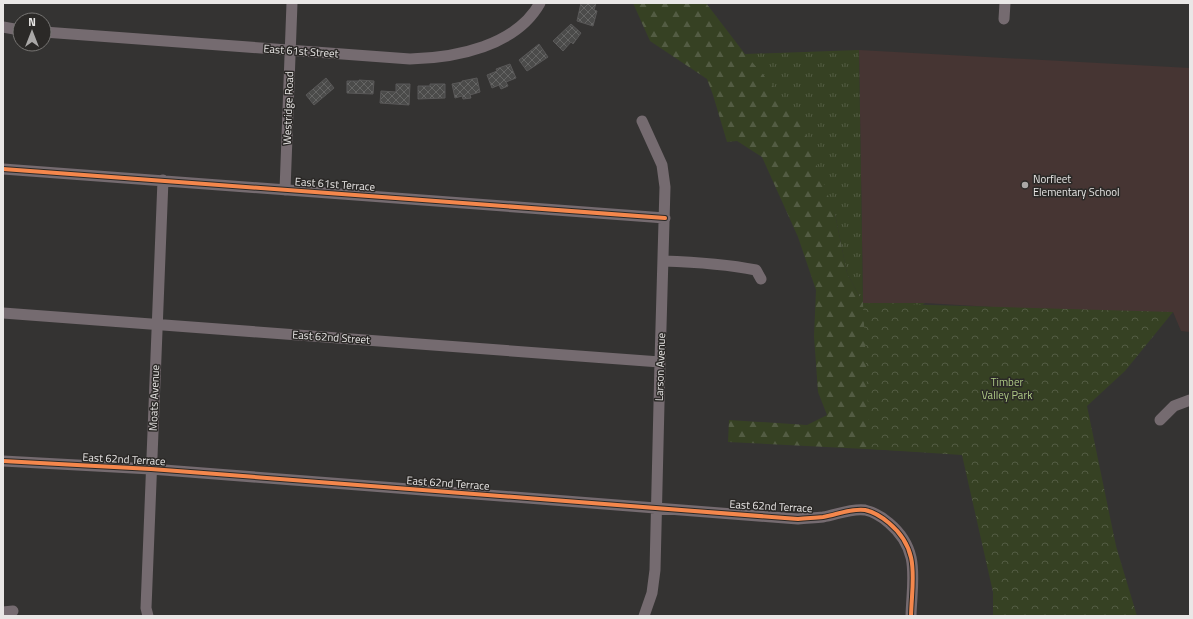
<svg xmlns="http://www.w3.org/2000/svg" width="1193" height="619" font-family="'Titillium Web',sans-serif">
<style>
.education{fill:#463533}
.grass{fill:url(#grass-tufts)}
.forest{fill:url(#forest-firs)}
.park{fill:url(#park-crowns)}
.building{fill:url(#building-cross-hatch);stroke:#595858}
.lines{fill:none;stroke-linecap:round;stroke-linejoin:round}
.minor{stroke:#756b70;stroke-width:11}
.cycleway-casing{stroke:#2b2927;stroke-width:6}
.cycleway{stroke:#f5874c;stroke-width:4}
.poi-dot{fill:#aaa8a7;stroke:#2b2927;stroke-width:1.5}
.labels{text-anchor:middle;stroke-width:3;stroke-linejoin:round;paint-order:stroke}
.street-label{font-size:11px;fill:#e9e7e6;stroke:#2b2927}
.poi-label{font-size:11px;fill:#e9e7e6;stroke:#2b2927;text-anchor:start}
.park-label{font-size:11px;fill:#aeca85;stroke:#2b2927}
</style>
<defs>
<pattern id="grass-tufts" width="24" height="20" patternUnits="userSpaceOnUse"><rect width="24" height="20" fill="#364123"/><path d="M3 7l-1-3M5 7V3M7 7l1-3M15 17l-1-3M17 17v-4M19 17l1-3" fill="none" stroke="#535c43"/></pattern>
<pattern id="forest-firs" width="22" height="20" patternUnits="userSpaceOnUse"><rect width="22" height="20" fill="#364123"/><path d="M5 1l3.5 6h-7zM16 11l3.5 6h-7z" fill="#535c43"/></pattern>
<pattern id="park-crowns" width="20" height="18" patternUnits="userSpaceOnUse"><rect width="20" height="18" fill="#364123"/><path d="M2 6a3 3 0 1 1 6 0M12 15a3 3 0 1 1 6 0" fill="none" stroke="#535c43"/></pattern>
<pattern id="building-cross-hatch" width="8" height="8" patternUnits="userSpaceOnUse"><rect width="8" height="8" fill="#4b4b4a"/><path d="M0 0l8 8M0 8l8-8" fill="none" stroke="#656564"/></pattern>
</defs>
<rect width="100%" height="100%" fill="#343332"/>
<!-- education -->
<path class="education" d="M859 50 1190 68V332L1181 331 1173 312 1102 317 1009 308 925 303H863Z"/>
<!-- grass -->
<path class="grass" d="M859 50 863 303H925L910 314 925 452 863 303 847 273 835 214 745 54Z"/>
<!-- forest -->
<path class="forest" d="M633 3H706L745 54 798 115 835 214 847 273 863 303 925 452 728 442 729 420 807 425 827 415 818 392 814 336 816 290 798 237 762 157 737 141 727 142 713 95 707 79 650 41Z"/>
<!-- park -->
<path class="park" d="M863 303 1173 312 1125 371 1087 406 1116 546 1137 616H993V592L962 455 870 449Z"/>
<!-- building -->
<path class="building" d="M581 3H596L594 10 597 11 593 26 577 21Z
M571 24 581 33 573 44 571 42 563 51 553 41Z
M539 44 548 57 527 71 519 60Z
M510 64 516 78 506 82 508 86 501 89 499 85 492 88 487 75 497 71 496 69Z
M326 78 334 88 314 105 306 95Z
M477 78 480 92 470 95 471 98 463 99 462 96 455 98 452 84 462 82V81Z
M359 80 374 81 373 94 347 93V81H359Z
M396 84H410L409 105 380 103 381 91 396 92Z
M430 84H445V98L418 99V86H430Z"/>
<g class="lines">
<!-- minor -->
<path class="minor" d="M1004 19 1005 3
M3 27 20 30
M44 32 410 59C456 58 516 46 540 3
M642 121 662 165 665 187 660 362 655 570 652 593 644 616
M3 169 665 218
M285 190 292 3
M663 261C694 262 726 264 756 270L761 279
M3 313 660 362
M1160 420 1174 406 1190 400
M3 461 151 469 798 519C807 518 815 518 823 517 836 515 851 508 865 510 874 512 882 517 889 523 921 550 912 579 911 616
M3 612 13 611
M148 616 146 608 163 180"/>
<defs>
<path id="cycleway" d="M3 169 665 218
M3 461 151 469 798 519C807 518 815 518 823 517 836 515 851 508 865 510 874 512 882 517 889 523 921 550 912 579 911 616"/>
</defs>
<!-- cycleway casing -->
<use href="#cycleway" class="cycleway-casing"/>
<!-- cycleway -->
<use href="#cycleway" class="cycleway"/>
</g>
<!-- markers -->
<circle class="poi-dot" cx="1025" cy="185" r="4"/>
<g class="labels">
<!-- street labels -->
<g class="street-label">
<text transform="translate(301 51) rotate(4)" y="4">East 61st Street</text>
<text transform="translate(288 108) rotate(-88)" y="4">Westridge Road</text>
<text transform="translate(335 184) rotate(4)" y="4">East 61st Terrace</text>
<text transform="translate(331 337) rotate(4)" y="4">East 62nd Street</text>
<text transform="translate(660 367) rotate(-88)" y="4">Larson Avenue</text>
<text transform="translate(154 398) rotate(-88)" y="4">Moats Avenue</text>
<text transform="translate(124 459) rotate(3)" y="4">East 62nd Terrace</text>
<text transform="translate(448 483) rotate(4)" y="4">East 62nd Terrace</text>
<text transform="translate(771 506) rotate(3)" y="4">East 62nd Terrace</text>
</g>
<!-- poi labels -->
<g class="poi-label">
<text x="1033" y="183">Norfleet<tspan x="1033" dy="13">Elementary School</tspan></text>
</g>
<!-- park labels -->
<g class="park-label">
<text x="1007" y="386">Timber<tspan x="1007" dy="13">Valley Park</tspan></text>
</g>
</g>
<!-- border -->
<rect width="1193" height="619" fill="none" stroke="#e9e7e6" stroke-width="8"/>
<!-- north arrow -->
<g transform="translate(32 32)"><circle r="19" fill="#2b2927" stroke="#777573"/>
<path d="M0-3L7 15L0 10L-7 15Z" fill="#aaa8a7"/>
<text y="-6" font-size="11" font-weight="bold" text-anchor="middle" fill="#e9e7e6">N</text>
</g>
</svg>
